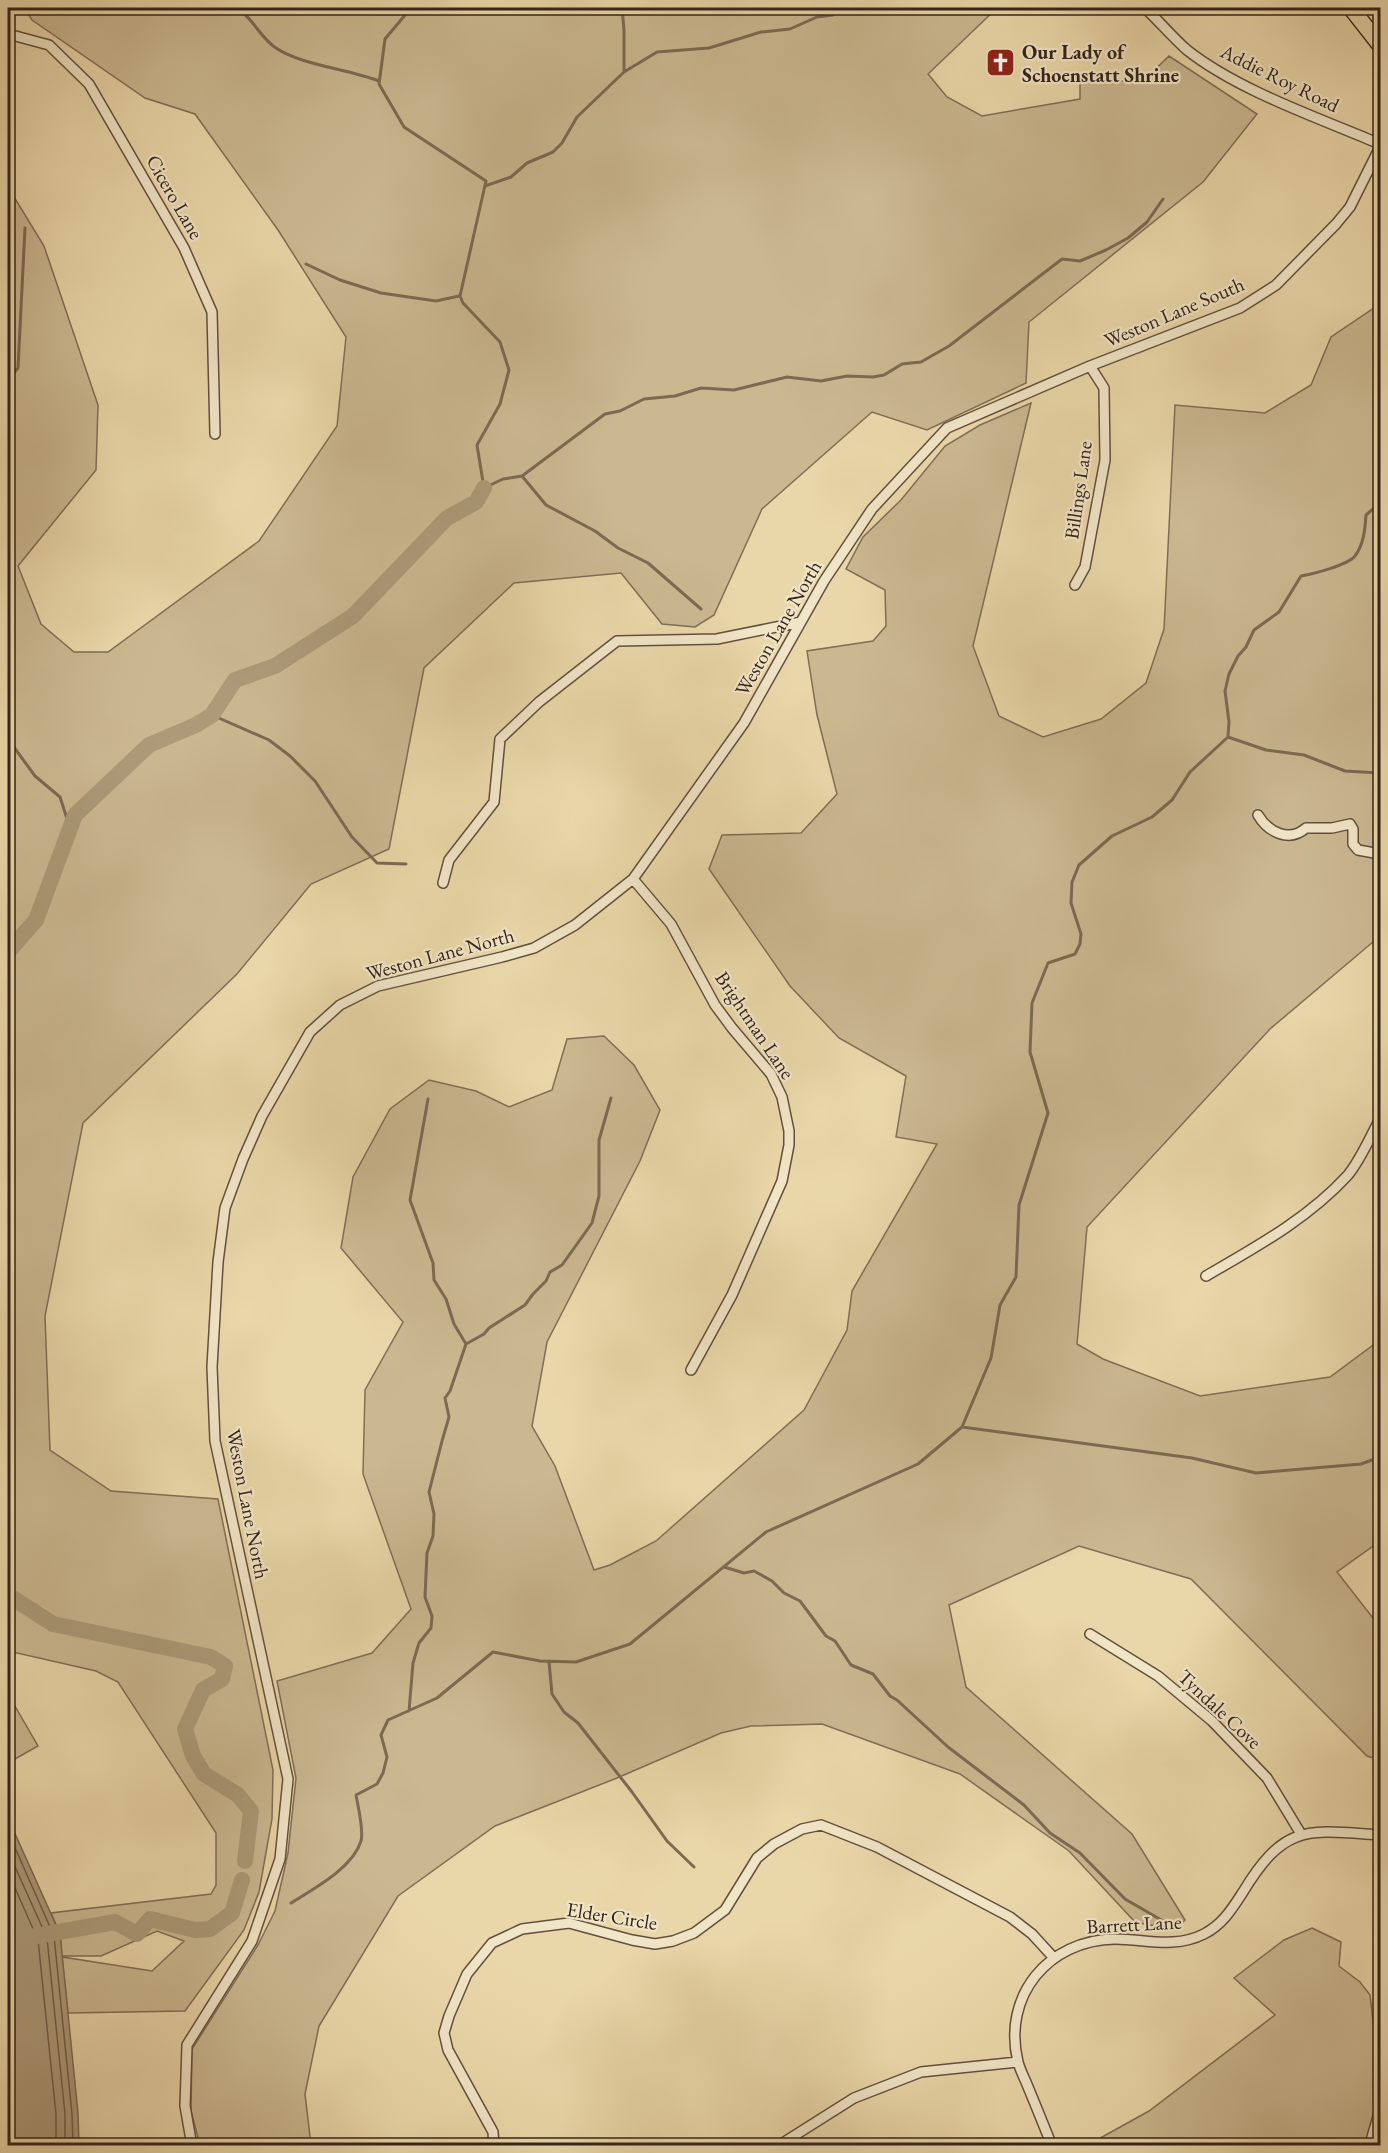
<svg xmlns="http://www.w3.org/2000/svg" width="1388" height="2153" font-family="'EB Garamond',serif">
<style>
.green{fill:#cbb891;stroke:#806e56;stroke-width:1.5}
.water{fill:#ac9a79;stroke:#7c6a53;stroke-width:1.5}
.lines{fill:none;stroke-linecap:round;stroke-linejoin:round}
.shore{stroke:#705e4a;stroke-width:1.5}
.stream{stroke:#7c6a53;stroke-width:3}
.river{stroke:#ac9a79;stroke-width:16}
.minor-casing{stroke:#62503e;stroke-width:12}
.tertiary-casing{stroke:#62503e;stroke-width:15}
.primary-casing{stroke:#34231b;stroke-width:18}
.minor{stroke:#f1e5c7;stroke-width:9}
.tertiary{stroke:#f1e5c7;stroke-width:12}
.primary{stroke:#ead7a9;stroke-width:15}
.labels{text-anchor:middle;stroke-width:4.5;stroke-linejoin:round;paint-order:stroke}
.poi-label{font-size:20px;font-weight:bold;fill:#34231b;stroke:#f1e5c7;text-anchor:start}
.street-label{font-size:20px;fill:#34231b;stroke:#f1e5c7}
</style>
<rect width="100%" height="100%" fill="#ead7a9"/>
<filter id="stains"><feTurbulence type="fractalNoise" baseFrequency=".00333" numOctaves="4"/><feColorMatrix values="0 0 0 0 .2 0 0 0 0 .09 0 0 0 0 .02 0 0 0 .5 -.17"/></filter>
<radialGradient id="worn" r=".72"><stop offset=".6" stop-color="#630" stop-opacity="0"/><stop offset="1" stop-color="#630" stop-opacity=".3"/></radialGradient>
<!-- green -->
<path class="green" d="M24 8H997L928 74 947 97 982 116 1080 99V79L1142 82 1169 56 1257 114 1203 182 1029 322 1026 383 927 430 872 412 762 509 714 615 695 627 662 624 621 573 514 583 424 668 389 849 311 884 237 974 83 1123 45 1316 50 1450 111 1491 218 1499 273 1770 272 1819 259 1892 244 1930 185 2011 68 2013 62 1957 152 1971 184 1941 157 1931 101 1956H62L60 1934 51 1913 211 1894 216 1885V1833L118 1682 96 1671 8 1651V187L44 246 98 405 96 470 18 566 41 624 74 652H108L259 541 337 426 346 337 278 230 195 114 145 98 32 20Z
M1380 304V936L1270 1029 1087 1227 1077 1344 1103 1359 1200 1396 1330 1377 1380 1340V1541L1337 1572 1380 1627V1760L1367 1756 1191 1579 1079 1546 949 1605 966 1687 1132 1834 1185 1920 1176 1930 1135 1922 1069 1851 960 1774 822 1724 751 1726 721 1733 617 1778 495 1826 398 1896 319 2026 305 2094 311 2145H200L191 2111 192 2049 258 1945 275 1911 288 1853 296 1778 277 1681 372 1653 411 1609 363 1474 365 1390 403 1322 341 1248 353 1177 390 1109 429 1080 476 1091 509 1107 552 1090 567 1039 604 1036 634 1065 660 1110 640 1161 547 1342 532 1426 555 1466 594 1570 610 1565 656 1541 804 1410 847 1330 852 1291 937 1144 896 1137 906 1076 839 1038 790 986 709 869 722 835 801 833 837 794 817 715 807 651 873 641 886 626 885 590 846 569 863 537 901 500 945 446 980 425 1031 403 973 646 999 716 1043 737 1101 719 1146 683 1164 629 1175 405 1265 413 1311 385 1331 337Z
M8 1694 38 1746 8 1763Z
M1312 1928 1341 1942 1339 1966 1360 1982 1370 1995 1380 2082V2106L1373 2121 1365 2145 1086 2146 1149 2111 1275 2015 1234 1978 1284 1940Z"/>
<!-- water -->
<path class="water" d="M8 1818 60 1934 78 2113 79 2145H8Z"/>
<g class="lines">
<!-- shore -->
<path class="shore" d="M8 1832 54 1936 72 2114 73 2146
M8 1851 47 1938 65 2114V2146
M8 1872 38 1940 56 2114V2146"/>
<!-- stream -->
<path class="stream" d="M236 8C252 16 260 38 276 48 301 65 348 69 379 81
M411 8 385 39 379 84 404 127 486 181 460 296 463 303 500 342 509 370 500 404 477 445 484 488 503 479 522 476 605 414 620 411 644 399 675 396 701 388 734 390 787 377 821 381 847 376 873 377 884 375 902 364 921 362 949 346 1062 259 1080 261 1106 250 1128 238 1147 222 1163 199
M622 8 624 30V72
M485 186 511 177 527 163 553 152 562 143 577 117 624 72 657 52 709 48 761 32 790 29 817 17 833 15 842 8
M306 264 340 280 381 293 436 301 459 296
M8 380 18 368 25 228
M522 476 546 505 595 531 618 548 648 563 701 609
M8 487 10 496 8 504
M212 715 269 740 290 756 315 781 352 837 377 863 406 864
M1228 736 1229 722 1225 691 1229 674 1238 656 1246 647 1254 630 1279 612 1301 576C1313 574 1348 565 1355 556 1364 544 1365 529 1366 515L1380 503
M8 739 35 776 60 797 70 828
M466 1344 484 1334 489 1328 525 1305 533 1294 546 1281 550 1272 562 1265 592 1223 599 1196V1140L611 1098
M962 1427 991 1358 1000 1305 1016 1277 1019 1205 1048 1113 1030 1052 1032 1003 1048 963 1075 954 1080 944 1081 934 1071 903 1072 882 1079 865 1112 836 1152 817 1172 800 1190 772 1228 737 1266 750 1304 755 1345 771 1380 773
M724 1567 744 1573 754 1571 772 1581 784 1593 800 1601 826 1636 835 1641 851 1665 873 1674 890 1696 897 1700 948 1747 1024 1805 1050 1833 1080 1853 1125 1899 1163 1921
M549 1662 552 1694 564 1712 578 1723 632 1792 667 1841 694 1867
M409 1711 413 1663 419 1643 431 1628 432 1616 425 1597 427 1553 433 1536 434 1514 429 1492 442 1441 449 1417 445 1398 450 1391 466 1344 454 1324 446 1299 434 1280 433 1263 410 1200 428 1099
M291 1903C313 1889 353 1868 361 1841 364 1831 358 1806 356 1795L377 1784 383 1773 387 1757 381 1735 388 1720 437 1698 493 1652 540 1661 576 1662 630 1644 766 1532 918 1464 962 1427 1192 1458 1256 1473 1361 1464 1380 1457"/>
<!-- river -->
<path class="river" d="M8 952 36 920 75 815 149 745 196 725 212 715 235 680 275 666 353 616 447 518 476 502 484 488
M8 1595 53 1624 211 1657 225 1666 222 1679 203 1690 185 1729 193 1756 204 1774 238 1795 251 1811 245 1861
M8 1941 115 1922 137 1934 150 1919 195 1930 210 1929 232 1913 242 1880"/>
<defs>
<path id="minor" d="M1145 8C1159 21 1172 37 1187 50 1239 91 1319 118 1380 144
M8 34 49 45 89 84 184 248 212 312 215 434
M1075 585 1085 567 1105 460 1104 388 1090 366
M1258 815C1268 832 1289 843 1306 828H1332L1350 824 1353 829V844L1358 850 1380 854
M633 879 671 924 715 1005 732 1028 771 1074 782 1097 789 1131V1145L782 1181 732 1295 691 1370
M443 883 449 860 494 802 500 739 539 702 617 641 717 639 801 622
M1206 1276C1256 1247 1309 1218 1348 1175 1361 1159 1370 1137 1380 1119
M1090 1634 1158 1676 1212 1721 1267 1778 1301 1834
M192 2146 185 2106 187 2045 252 1941 280 1859 288 1779 215 1441 212 1367 218 1262 225 1208 243 1159 262 1116 310 1032 340 1005 378 986 502 957 534 948 575 925 633 879 744 723 824 581 872 509 947 428 1090 366 1240 308 1276 285 1336 224 1350 207 1380 147
M494 2146 493 2132 448 2050 444 2033 449 2016 467 1974 492 1943 522 1929 569 1923 632 1940 655 1944 673 1941 694 1933 725 1910 757 1858 774 1844 802 1829 821 1825 877 1847 1010 1917 1032 1934 1053 1957
M778 2146 854 2098 921 2072 1018 2062
M1052 2146C1044 2126 1036 2106 1028 2087 1025 2079 1020 2070 1018 2062 1002 1996 1048 1940 1115 1939 1146 1939 1174 1949 1204 1934 1223 1924 1232 1909 1243 1892 1285 1823 1307 1830 1380 1835"/>
<path id="tertiary" d="M1371 2146 1380 2115"/>
<path id="primary" d="M1351 8 1380 45"/>
</defs>
<!-- minor casing -->
<use href="#minor" class="minor-casing"/>
<!-- tertiary casing -->
<use href="#tertiary" class="tertiary-casing"/>
<!-- primary casing -->
<use href="#primary" class="primary-casing"/>
<!-- minor -->
<use href="#minor" class="minor"/>
<!-- tertiary -->
<use href="#tertiary" class="tertiary"/>
<!-- primary -->
<use href="#primary" class="primary"/>
</g>
<!-- icons -->
<defs>
<symbol id="church-square" viewBox="-11 -11 22 22"><rect x="-9" y="-9" width="18" height="18" rx="4" fill="#8f2418" stroke="#f1e5c7"/><path d="M-1.2-6h2.4v3.5h3.3v2.4h-3.3V6h-2.4V-.1h-3.3v-2.4h3.3Z" fill="#fff"/></symbol>
</defs>
<g fill-rule="evenodd">
<use href="#church-square" x="984" y="46" width="33" height="33"/>
</g>
<g class="labels">
<!-- poi labels -->
<g class="poi-label">
<text x="1022" y="59">Our Lady of<tspan x="1022" dy="23">Schoenstatt Shrine</tspan></text>
</g>
<!-- street labels -->
<g class="street-label">
<text transform="translate(1280 78) rotate(26)" y="7">Addie Roy Road</text>
<text transform="translate(175 197) rotate(60)" y="7">Cicero Lane</text>
<text transform="translate(1174 312) rotate(-23)" y="7">Weston Lane South</text>
<text transform="translate(1078 490) rotate(-82)" y="7">Billings Lane</text>
<text transform="translate(778 628) rotate(-60)" y="7">Weston Lane North</text>
<text transform="translate(440 954) rotate(-15)" y="7">Weston Lane North</text>
<text transform="translate(755 1025) rotate(56)" y="7">Brightman Lane</text>
<text transform="translate(248 1504) rotate(79)" y="7">Weston Lane North</text>
<text transform="translate(1220 1709) rotate(43)" y="7">Tyndale Cove</text>
<text transform="translate(612 1916) rotate(9)" y="7">Elder Circle</text>
<text transform="translate(1134 1924) rotate(-3)" y="7">Barrett Lane</text>
</g>
</g>
<!-- margin -->
<rect width="1388" height="2153" fill="none" stroke="#ead7a9" stroke-width="30"/>
<rect x="9" y="9" width="1370" height="2135" fill="none" stroke="#34231b" stroke-width="3"/>
<rect x="15" y="15" width="1358" height="2123" fill="none" stroke="#34231b" stroke-width="1.5"/>
<rect width="100%" height="100%" filter="url(#stains)"/>
<rect width="100%" height="100%" fill="url(#worn)"/>
</svg>
